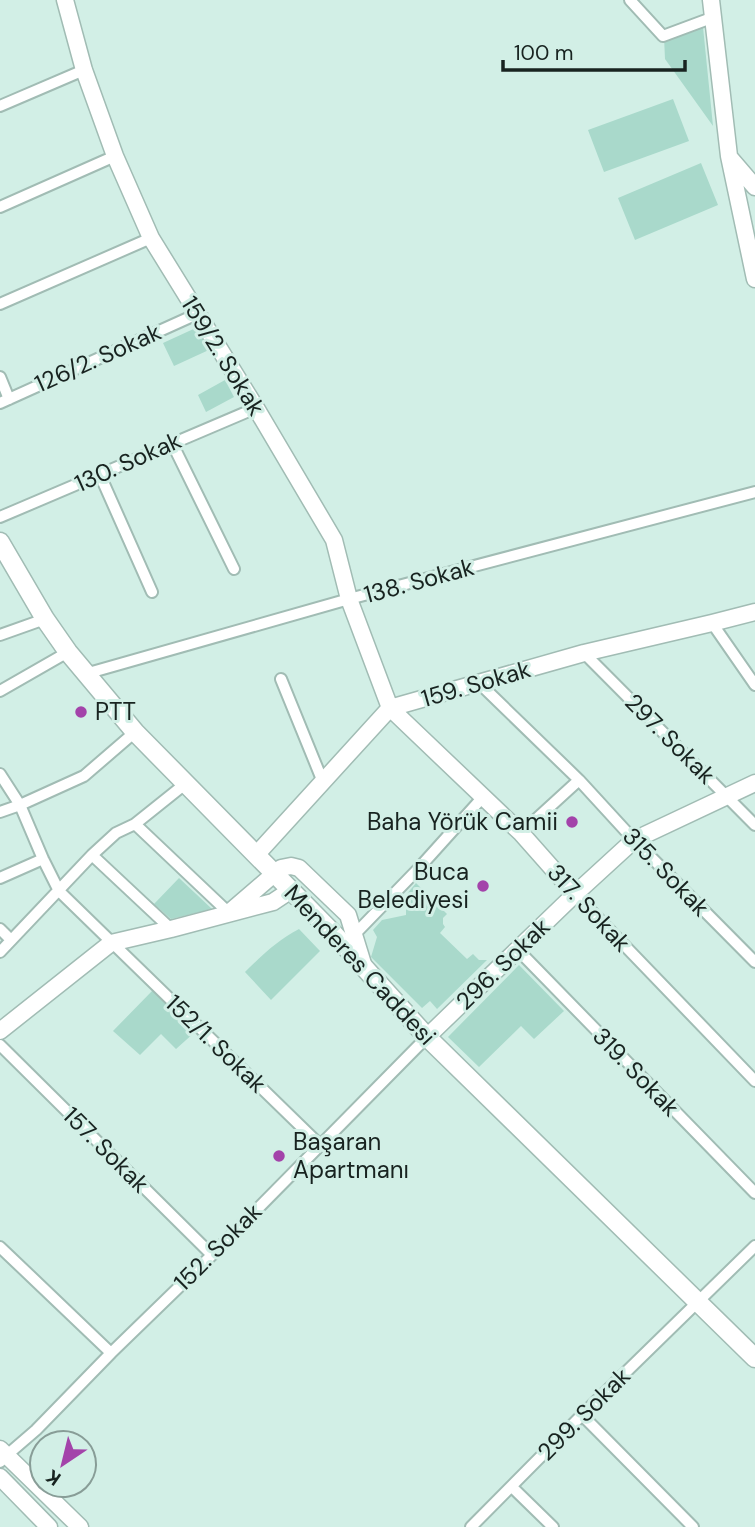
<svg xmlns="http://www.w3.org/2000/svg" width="755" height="1527" font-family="'DM Sans',sans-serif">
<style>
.green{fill:#a9d9cb}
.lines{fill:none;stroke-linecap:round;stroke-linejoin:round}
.street-casing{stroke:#a1bcb4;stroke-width:14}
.secondary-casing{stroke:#a1bcb4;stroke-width:19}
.primary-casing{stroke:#a1bcb4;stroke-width:21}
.street{stroke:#fff;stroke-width:10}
.secondary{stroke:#fff;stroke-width:16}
.primary{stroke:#fff;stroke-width:18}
.poi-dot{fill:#a343aa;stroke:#d2efe6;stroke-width:2.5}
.labels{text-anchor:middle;stroke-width:6;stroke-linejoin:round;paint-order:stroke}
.street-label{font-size:24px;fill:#182320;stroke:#d2efe6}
.poi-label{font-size:24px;fill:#182320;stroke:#d2efe6;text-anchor:start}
</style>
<rect width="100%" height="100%" fill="#d2efe6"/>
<!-- green -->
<path class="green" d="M703 27 713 126 665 59 664 37Z
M673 99 689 141 604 172 588 130Z
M701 163 718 205 635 240 618 198Z
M200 326 211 349 174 366 163 343Z
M225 380 234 397 206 412 198 395Z
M179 878 212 909 171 919 154 904Z
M416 883 447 914 443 918V924L445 927 440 933 467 959 473 954 479 960H487L437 1009 430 1001 422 1008 371 957 377 937 373 930 382 920 406 915V895Z
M299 929 320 951 271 1000 245 972C262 955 278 940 299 929Z
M519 965 564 1011 534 1039 521 1026 479 1067 448 1037Z
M153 990 195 1032 176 1049 161 1034 140 1055 113 1031Z"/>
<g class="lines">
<defs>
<path id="street" d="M630 0 663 36 714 17
M0 106 84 70
M0 207 115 156
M0 304 151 238
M0 377 9 399
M0 403 197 314
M172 443 234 569
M100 475 152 592
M0 517 256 408
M712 623 755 685
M0 635 45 619
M584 653 755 825
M85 674 349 599 755 492
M281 679 323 782
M479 683 579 780 634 840 755 962
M0 691 68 652
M0 774 20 805 43 859 59 891 320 1145
M0 812 20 805 84 776 135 732
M135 824 229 913
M521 833 579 780
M92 855 171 929
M0 878 43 859
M575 894 755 1081
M0 929 11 940
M355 934 419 868 482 798
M518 950 755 1193
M0 952 92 855 116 833 135 824 185 784
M0 1045 212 1255
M0 1247 111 1353
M582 1415 693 1527
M0 1462 7 1455 36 1430 111 1353 212 1255 427 1037
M512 1487 553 1527
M471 1527 582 1415 755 1246"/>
<path id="secondary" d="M65 0 84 70 115 156 151 238 256 408 334 540 349 599 390 708 521 833 575 894
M711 0 729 156 755 279
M730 158 755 187
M256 855 390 708 584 653 712 623 755 612
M231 911 281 868 291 866 299 868 348 915 364 967
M0 1031 111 943 171 929 273 902 291 890
M427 1037 575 894 634 840 755 783
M0 1449 80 1527
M0 1477 49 1527"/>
<path id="primary" d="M0 542 45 619 68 652 135 732 334 934 427 1037 755 1358"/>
</defs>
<!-- street casing -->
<use href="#street" class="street-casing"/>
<!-- secondary casing -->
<use href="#secondary" class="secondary-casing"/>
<!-- primary casing -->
<use href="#primary" class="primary-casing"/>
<!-- street -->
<use href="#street" class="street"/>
<!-- secondary -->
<use href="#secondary" class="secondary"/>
<!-- primary -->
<use href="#primary" class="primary"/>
</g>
<!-- markers -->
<g class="poi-dot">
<circle cx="81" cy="712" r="7"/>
<circle cx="572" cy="822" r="7"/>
<circle cx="483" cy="886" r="7"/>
<circle cx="279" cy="1156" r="7"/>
</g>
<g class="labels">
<!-- street labels -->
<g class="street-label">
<text transform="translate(223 356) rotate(58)" y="8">159/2. Sokak</text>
<text transform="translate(98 358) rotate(-24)" y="8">126/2. Sokak</text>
<text transform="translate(128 462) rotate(-24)" y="8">130. Sokak</text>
<text transform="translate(419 581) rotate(-15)" y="8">138. Sokak</text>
<text transform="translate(476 684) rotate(-16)" y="8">159. Sokak</text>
<text transform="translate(670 739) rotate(45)" y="8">297. Sokak</text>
<text transform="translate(666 872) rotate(46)" y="8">315. Sokak</text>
<text transform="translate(589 908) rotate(47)" y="8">317. Sokak</text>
<text transform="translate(503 964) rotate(-44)" y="8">296. Sokak</text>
<text transform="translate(360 965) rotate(47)" y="8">Menderes Caddesi</text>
<text transform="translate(216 1044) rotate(44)" y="8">152/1. Sokak</text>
<text transform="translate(636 1072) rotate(46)" y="8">319. Sokak</text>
<text transform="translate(106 1150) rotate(45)" y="8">157. Sokak</text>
<text transform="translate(218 1247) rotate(-45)" y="8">152. Sokak</text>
<text transform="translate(584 1414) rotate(-45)" y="8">299. Sokak</text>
</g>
<!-- poi labels -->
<g class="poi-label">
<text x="95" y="720">PTT</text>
<text x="558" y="830" text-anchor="end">Baha Yörük Camii</text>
<text x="469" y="880" text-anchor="end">Buca<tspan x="469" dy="28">Belediyesi</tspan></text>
<text x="293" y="1150">Başaran<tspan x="293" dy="28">Apartmanı</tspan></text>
</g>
</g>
<!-- north arrow -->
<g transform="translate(63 1464) rotate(215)"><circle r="33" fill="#d2efe6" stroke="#889d97" stroke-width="2"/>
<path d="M0-5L12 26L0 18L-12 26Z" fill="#a343aa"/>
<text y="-10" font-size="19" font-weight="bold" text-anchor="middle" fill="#182320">K</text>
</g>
<!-- scale -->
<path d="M503 60v10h182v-10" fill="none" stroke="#182320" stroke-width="3.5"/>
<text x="514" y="60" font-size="21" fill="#182320" stroke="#d2efe6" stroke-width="5" paint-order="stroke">100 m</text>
</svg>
